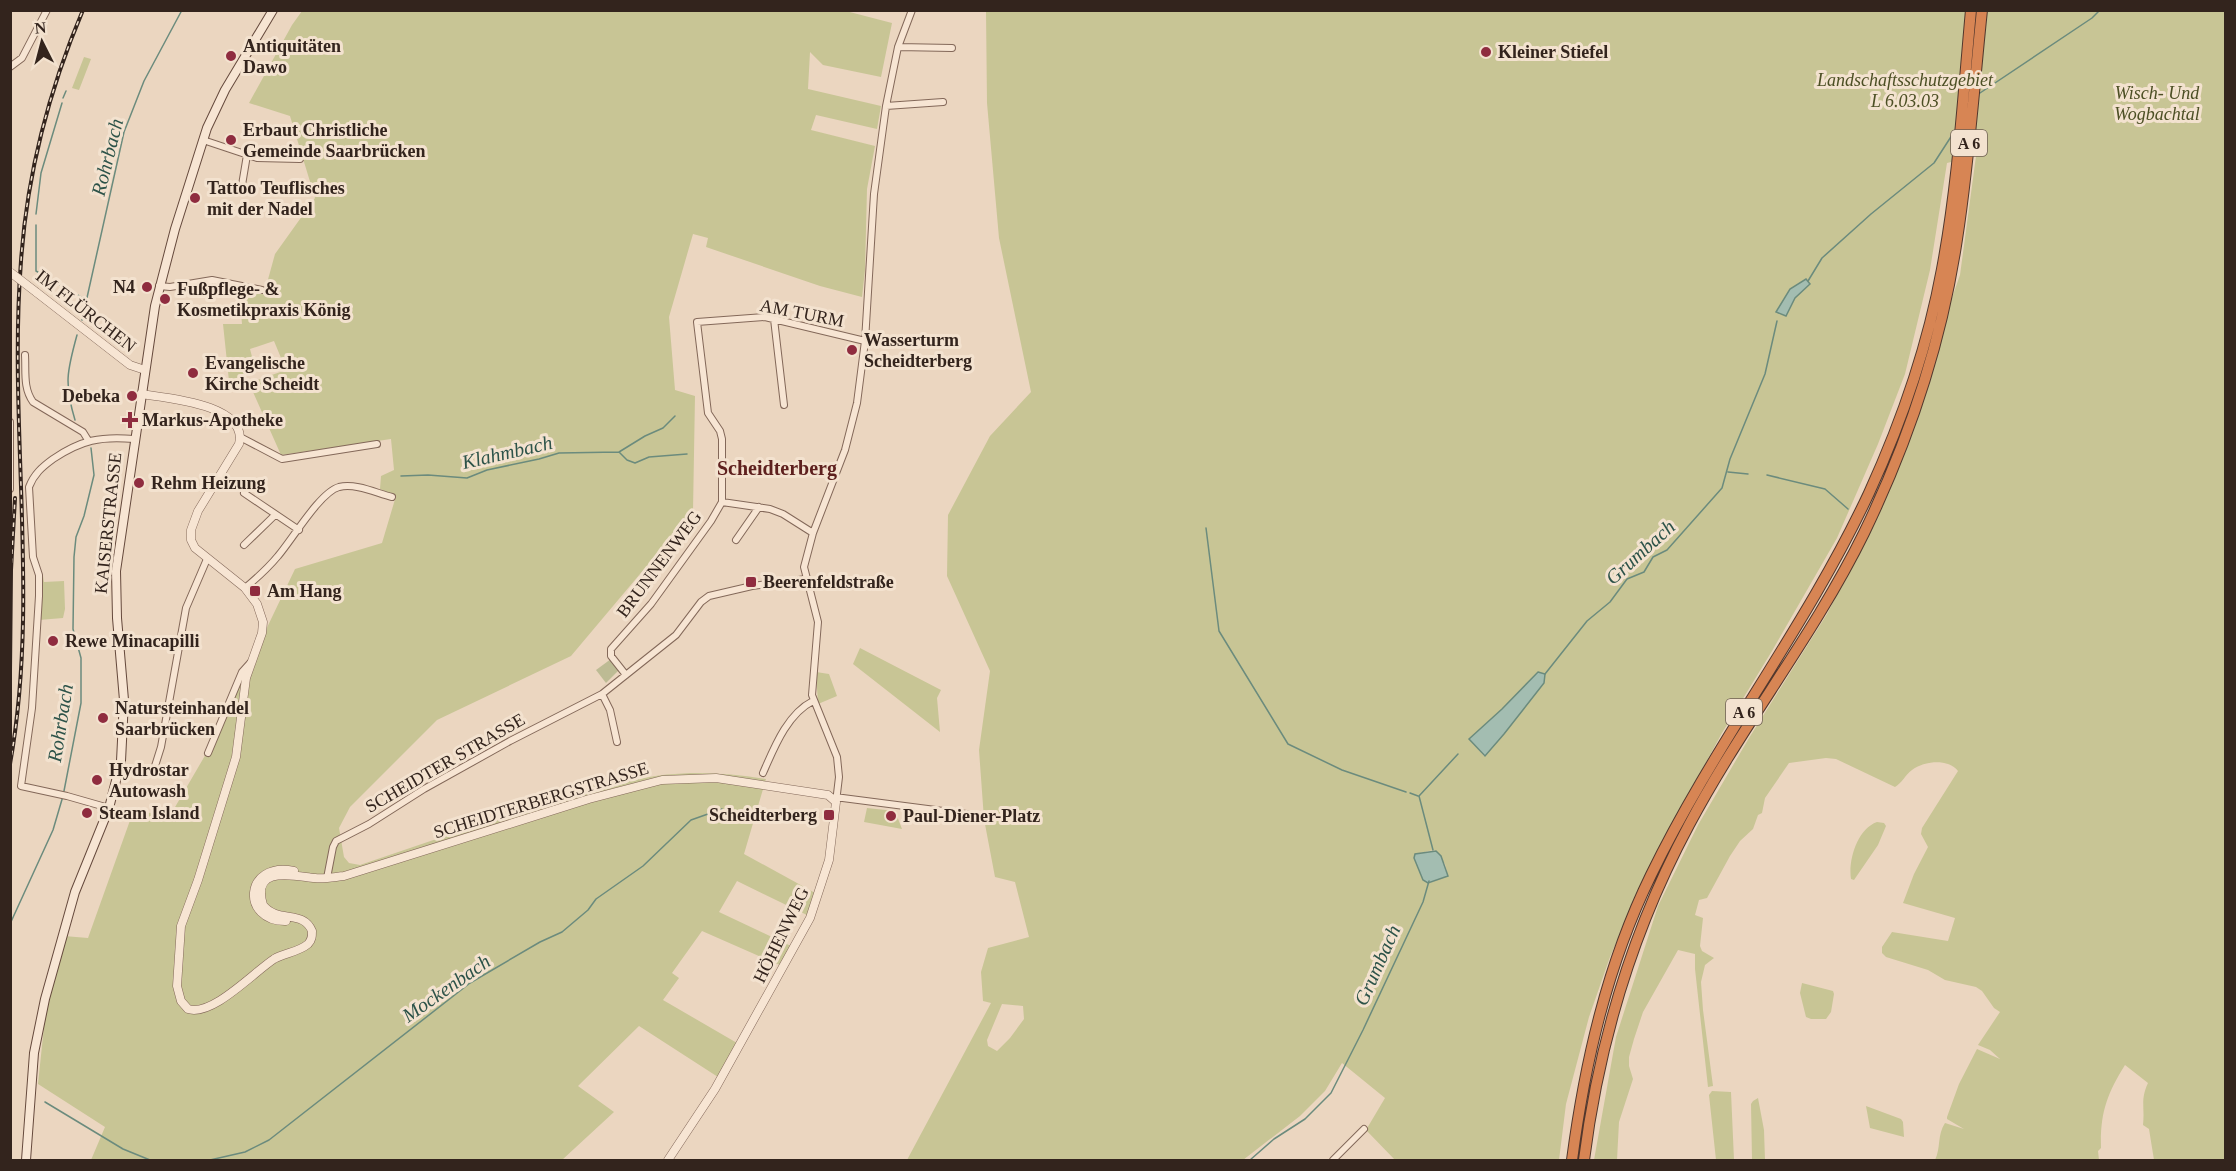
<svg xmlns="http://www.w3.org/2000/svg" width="2236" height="1171" font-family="Georgia,serif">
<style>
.green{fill:#c8c595;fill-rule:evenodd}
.cemetery{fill:#bdbb94}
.water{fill:#a3bdb1;stroke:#6b8b7d;stroke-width:1.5}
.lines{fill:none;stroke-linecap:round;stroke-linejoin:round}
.stream{stroke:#6b8b7d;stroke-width:1.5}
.minor-casing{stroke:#836859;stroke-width:8}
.tertiary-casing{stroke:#836859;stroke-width:9}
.secondary-casing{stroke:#65493c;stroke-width:10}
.motorway-casing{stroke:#51372d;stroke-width:12}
.minor{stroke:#f7e5d3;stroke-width:6}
.tertiary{stroke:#f7e5d3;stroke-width:8}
.secondary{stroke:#f7e5d3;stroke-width:8}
.motorway{stroke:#d78554;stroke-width:10}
.rail-casing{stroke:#33241d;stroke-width:4}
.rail{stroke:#f3e2cf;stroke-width:1.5;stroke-dasharray:4.5;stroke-linecap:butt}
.tertiary-bridge-casing{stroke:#836859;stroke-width:9;stroke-linecap:butt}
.tertiary-bridge{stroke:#f7e5d3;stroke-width:8}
.poi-dot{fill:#8f2c3f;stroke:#f3e2cf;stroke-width:2}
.labels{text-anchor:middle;stroke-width:6;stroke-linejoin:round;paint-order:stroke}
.shield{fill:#f3e2cf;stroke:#6d5d52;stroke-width:1.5}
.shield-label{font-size:16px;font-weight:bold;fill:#33241d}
.poi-label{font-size:18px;font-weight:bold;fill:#33241d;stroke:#f3e2cf;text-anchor:start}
.park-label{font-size:18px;font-style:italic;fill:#4c4f24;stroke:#f3e2cf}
.street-label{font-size:18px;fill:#33241d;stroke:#f3e2cf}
.water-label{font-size:20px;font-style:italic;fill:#2d5349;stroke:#f3e2cf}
.neighbourhood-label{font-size:20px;font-weight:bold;fill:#5e201e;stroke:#f3e2cf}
</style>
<rect width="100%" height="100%" fill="#ebd6c0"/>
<!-- green -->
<path class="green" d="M842 10 892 23 881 77 823 65 810 52 808 89 881 106 877 129 816 115 811 130 875 146 867 189 865 270 862 297 820 286 706 247 708 238 693 234 669 317 675 390 695 396 693 511 571 656 437 720 350 807 339 828 344 857 349 863 360 865 636 771 635 780C679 770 721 772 766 779L744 854 817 894 809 916 737 881 719 912 793 947 782 966 702 931 672 973 679 978 663 1000 737 1043 718 1077 639 1026 578 1086 614 1112 562 1160H91L105 1127 38 1084 45 1017 64 936 88 938 133 812 171 814 210 747 295 569 382 543 396 496 380 489 381 476 394 470 391 439 281 455 249 383 286 370 274 341 250 349 256 372 229 381 223 324H242L239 289 264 294 275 254 315 198 290 116 249 103 292 25 302 11Z
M986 11H2225V1160H2154L2149 1129 2143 1125C2145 1107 2140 1100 2148 1083L2125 1065C2107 1094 2100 1113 2101 1148L2098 1151 2099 1160H1935C1941 1148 1937 1135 1945 1123L1964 1129 1947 1119V1117L1959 1084 1977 1049 2000 1059 1990 1050 1978 1045 2000 1012 1994 1008 1982 991 1976 987 1945 980 1928 970 1886 957 1882 953V947L1892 932 1948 941 1955 918 1903 903 1914 874 1928 847 1921 834 1922 828 1958 771C1948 758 1924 761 1912 770 1905 775 1902 783 1895 787L1836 759 1826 758 1789 763 1765 798 1762 813 1758 815 1753 829 1740 841 1730 856 1707 898 1699 900 1695 915 1703 918 1700 946 1702 951 1714 958 1705 965 1701 982 1703 1010 1713 1086 1708 1087 1695 969V954L1678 950 1643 1012 1634 1039 1629 1057V1066L1633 1079 1619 1122 1617 1160H1594L1616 1037 1658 906 1698 825 1749 738 1827 614 1872 526 1905 453 1930 373 1942 326 1960 275 1976 156 1947 163 1930 270 1905 374 1878 444 1837 538 1772 651 1722 733 1648 869 1610 957 1589 1017 1566 1104 1559 1160H1395L1366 1130 1385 1098 1342 1063 1325 1091 1300 1116 1243 1160H907L991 1003 983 1001 981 972 988 948 1029 937 1015 882 995 877 984 819 979 750 990 671 947 576 948 515 990 436 1031 392 999 238 987 103ZM1502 709 1504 734 1484 756 1469 739ZM1434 850 1445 864 1448 876 1429 883 1423 880 1415 854ZM1002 1004 1023 1006 1024 1019 1010 1038 997 1051 988 1046 987 1040Z
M84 57 91 59 79 90 72 88Z
M41 576H43L44 582 64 581 65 609 63 618 39 620Z
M860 648 941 690 937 698 940 732 853 664Z
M816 672 829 674 837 696 818 704Z
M867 808 895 811 902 829 864 822Z
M1877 822 1884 823 1886 826 1878 845 1854 880 1851 879C1848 861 1857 829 1877 822Z
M1802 983 1833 991 1834 994 1831 1012 1826 1019H1811L1806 1017 1800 993Z
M1712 1091 1731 1092 1734 1160H1716L1709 1095Z
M1758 1098 1764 1130 1765 1160H1752L1751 1104 1753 1101Z
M1866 1106 1901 1119 1903 1122 1904 1137 1870 1128Z"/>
<!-- cemetery -->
<path class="cemetery" d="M611 659 619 670 606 683 596 670Z"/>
<!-- water -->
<path class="water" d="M1806 279 1810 284 1795 298 1786 316 1776 312 1790 289Z
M1538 672 1545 674 1544 683 1504 734 1485 756 1469 739 1502 709Z
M1436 851 1441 856 1448 876 1428 883 1423 880 1414 858 1415 854Z"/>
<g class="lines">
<!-- stream -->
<path class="stream" d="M1980 93 2092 18 2100 10
M63 98 66 91
M36 214 41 173 62 103
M36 225V271L86 300
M1808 281 1822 258 1871 214 1934 163 1956 129
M82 320 124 132 144 81 182 10
M75 420C64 384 67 371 77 335
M619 452 627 460 635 463 649 457 687 454
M1728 472 1748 474
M1767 475 1825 489 1848 509
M401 476 428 475 467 478 487 470 539 459 559 453 619 452 645 436 663 428 675 416
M1206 528 1219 631 1288 744 1342 770 1406 792
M1545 674 1587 621 1610 602 1627 579 1644 572 1653 557 1667 550 1722 488 1730 459 1765 374 1777 321
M64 791 81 703V658L73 629 74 557 76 537 84 516 94 475 91 448
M1410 793 1418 796
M1433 850 1419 796 1458 754
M10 924 53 830 63 796
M45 1102 123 1149 150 1160
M210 1160 245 1152 269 1140 470 983 540 942 562 932 588 910 596 899 643 866 691 820 722 809
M1250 1160 1274 1139 1305 1119 1331 1093 1363 1030 1423 902 1429 881"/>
<defs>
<path id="minor" d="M898 47 952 48
M10 67 22 58 47 10
M886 106 943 102
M203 140 257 158 300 159
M241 191 247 155
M159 286 170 287 212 280 262 290
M774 319 784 405
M25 355C26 372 23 388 33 402L83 432 88 440
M10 422V489
M240 437 282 459 377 444
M244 493 299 530
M722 502 770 509 783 514 813 533
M736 540 759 507
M244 545 275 515
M245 588C257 578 268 568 278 556 292 540 320 492 339 487 356 483 376 493 392 497
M626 675 611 656V649L651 604 711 521 722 502V439L720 431 708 413 697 322 765 317 865 341
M602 694 610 710 617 742
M208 753 242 672 251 662
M155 766 161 747 186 608 207 559
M763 773C774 748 787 714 813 701
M835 797 974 815
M836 802 839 777 837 757 812 695 818 622 804 567 813 533 845 450 857 403 865 341 874 194 886 106 898 47 912 10
M109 808 67 796 21 786 32 708 39 596V575L33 557 29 487C34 474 42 467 53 459 81 440 101 436 134 439
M327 878 333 847 336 841 369 824 424 789 510 741 602 694 676 635 701 602 709 596 752 586 806 579
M1333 1160 1364 1129"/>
<path id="tertiary" d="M36 292 130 365 145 370
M141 394C166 398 249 404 239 444L198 511 191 530V540L195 548 245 588 257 604 263 622 262 633 246 678 236 757 198 880 181 926 177 986 181 1001 188 1009C212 1017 254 972 274 959 284 953 299 952 308 944 312 940 312 936 312 931 303 909 278 924 263 905 251 865 293 876 315 878 325 879 334 877 344 876L589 799 662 780 716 778 828 795 836 802 829 860 810 918 715 1089 668 1160
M286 921C241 922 243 861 294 871"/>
<path id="secondary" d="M26 1160 34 1053 45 999 75 892 109 808 121 761 124 700 117 618 116 571 155 306 175 229 207 128 225 90 273 10"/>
<path id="motorway" d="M1572 1160C1585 1062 1607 965 1651 875 1715 743 1807 626 1869 493 1901 423 1928 345 1942 269 1958 184 1963 97 1971 10
M1584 1160C1599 1042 1632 931 1689 825 1742 725 1814 635 1864 533 1909 440 1942 340 1957 239 1969 163 1974 86 1982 10"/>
</defs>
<!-- minor casing -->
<use href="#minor" class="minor-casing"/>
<!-- tertiary casing -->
<use href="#tertiary" class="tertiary-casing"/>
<!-- secondary casing -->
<use href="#secondary" class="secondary-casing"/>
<!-- motorway casing -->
<use href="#motorway" class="motorway-casing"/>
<!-- minor -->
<use href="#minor" class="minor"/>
<!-- tertiary -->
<use href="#tertiary" class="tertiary"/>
<!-- secondary -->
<use href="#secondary" class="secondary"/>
<!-- motorway -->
<use href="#motorway" class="motorway"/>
<defs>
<path id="rail" d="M10 671 11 570 15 498
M10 764C40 597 8 428 21 261 27 174 49 90 83 10"/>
</defs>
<!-- rail casing -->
<use href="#rail" class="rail-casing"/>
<!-- rail -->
<use href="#rail" class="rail"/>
<defs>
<path id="tertiary-bridge" d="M10 272 36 292"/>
</defs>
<!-- tertiary-bridge casing -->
<use href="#tertiary-bridge" class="tertiary-bridge-casing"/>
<!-- tertiary-bridge -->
<use href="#tertiary-bridge" class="tertiary-bridge"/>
</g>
<!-- markers -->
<g class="poi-dot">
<circle cx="1486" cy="52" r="6"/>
<circle cx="231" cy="56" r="6"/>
<circle cx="231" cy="140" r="6"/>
<circle cx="195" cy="198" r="6"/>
<circle cx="147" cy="287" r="6"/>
<circle cx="165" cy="299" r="6"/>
<circle cx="852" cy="350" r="6"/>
<circle cx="193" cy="373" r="6"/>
<circle cx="132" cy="396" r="6"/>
<path d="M127 411h6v6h6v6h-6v6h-6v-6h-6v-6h6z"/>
<circle cx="139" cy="483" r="6"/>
<rect x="745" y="576" width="12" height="12" rx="3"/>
<rect x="249" y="585" width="12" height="12" rx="3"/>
<circle cx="53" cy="641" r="6"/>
<circle cx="103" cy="718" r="6"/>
<circle cx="97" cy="780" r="6"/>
<circle cx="87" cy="813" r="6"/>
<rect x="823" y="809" width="12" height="12" rx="3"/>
<circle cx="891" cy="816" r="6"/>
</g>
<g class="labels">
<!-- shield labels -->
<g class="shield">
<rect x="1951" y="130" width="36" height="26" rx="4.5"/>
<rect x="1726" y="699" width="36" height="26" rx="4.5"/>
</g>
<g class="shield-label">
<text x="1969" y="149">A 6</text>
<text x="1744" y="718">A 6</text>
</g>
<!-- poi labels -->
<g class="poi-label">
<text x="243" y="52">Antiquitäten<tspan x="243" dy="21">Dawo</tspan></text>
<text x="1498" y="58">Kleiner Stiefel</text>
<text x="243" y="136">Erbaut Christliche<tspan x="243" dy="21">Gemeinde Saarbrücken</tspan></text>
<text x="207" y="194">Tattoo Teuflisches<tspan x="207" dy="21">mit der Nadel</tspan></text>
<text x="135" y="293" text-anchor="end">N4</text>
<text x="177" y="295">Fußpflege- &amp;<tspan x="177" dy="21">Kosmetikpraxis König</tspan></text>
<text x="864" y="346">Wasserturm<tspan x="864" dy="21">Scheidterberg</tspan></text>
<text x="205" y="369">Evangelische<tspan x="205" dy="21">Kirche Scheidt</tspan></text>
<text x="120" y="402" text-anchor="end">Debeka</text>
<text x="142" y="426">Markus-Apotheke</text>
<text x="151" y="489">Rehm Heizung</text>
<text x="763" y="588">Beerenfeldstraße</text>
<text x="267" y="597">Am Hang</text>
<text x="65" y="647">Rewe Minacapilli</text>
<text x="115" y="714">Natursteinhandel<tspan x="115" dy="21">Saarbrücken</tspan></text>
<text x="109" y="776">Hydrostar<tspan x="109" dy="21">Autowash</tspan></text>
<text x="99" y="819">Steam Island</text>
<text x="817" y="821" text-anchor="end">Scheidterberg</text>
<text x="903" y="822">Paul-Diener-Platz</text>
</g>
<!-- park labels -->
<g class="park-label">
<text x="1905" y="86">Landschaftsschutzgebiet<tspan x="1905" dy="21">L 6.03.03</tspan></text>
<text x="2157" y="99">Wisch- Und<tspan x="2157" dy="21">Wogbachtal</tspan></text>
</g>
<!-- street labels -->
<g class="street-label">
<text transform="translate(86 311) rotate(38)" y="6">IM FLÜRCHEN</text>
<text transform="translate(802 313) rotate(11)" y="6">AM TURM</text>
<text transform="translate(108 523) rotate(-84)" y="6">KAISERSTRASSE</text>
<text transform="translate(659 564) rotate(-53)" y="6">BRUNNENWEG</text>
<text transform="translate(445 763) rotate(-30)" y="6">SCHEIDTER STRASSE</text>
<text transform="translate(541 800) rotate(-17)" y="6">SCHEIDTERBERGSTRASSE</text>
<text transform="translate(781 935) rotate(-64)" y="6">HÖHENWEG</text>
</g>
<!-- water labels -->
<g class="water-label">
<text transform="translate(107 157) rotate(-76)" y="7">Rohrbach</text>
<text transform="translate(507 452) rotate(-13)" y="7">Klahmbach</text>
<text transform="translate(1640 552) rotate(-42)" y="7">Grumbach</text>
<text transform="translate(60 723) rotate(-81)" y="7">Rohrbach</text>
<text transform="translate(1377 965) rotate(-66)" y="7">Grumbach</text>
<text transform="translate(446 988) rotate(-35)" y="7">Mockenbach</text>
</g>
<!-- neighbourhood labels -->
<g class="neighbourhood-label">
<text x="777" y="475">Scheidterberg</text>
</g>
</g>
<!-- border -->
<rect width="2236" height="1171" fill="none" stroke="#33241d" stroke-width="24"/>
<!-- north arrow -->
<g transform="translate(42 42) rotate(354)" stroke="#f3e2cf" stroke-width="4.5" paint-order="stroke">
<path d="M0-4.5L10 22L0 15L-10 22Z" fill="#33241d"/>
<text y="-9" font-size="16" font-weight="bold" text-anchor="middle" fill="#33241d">N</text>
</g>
</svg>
